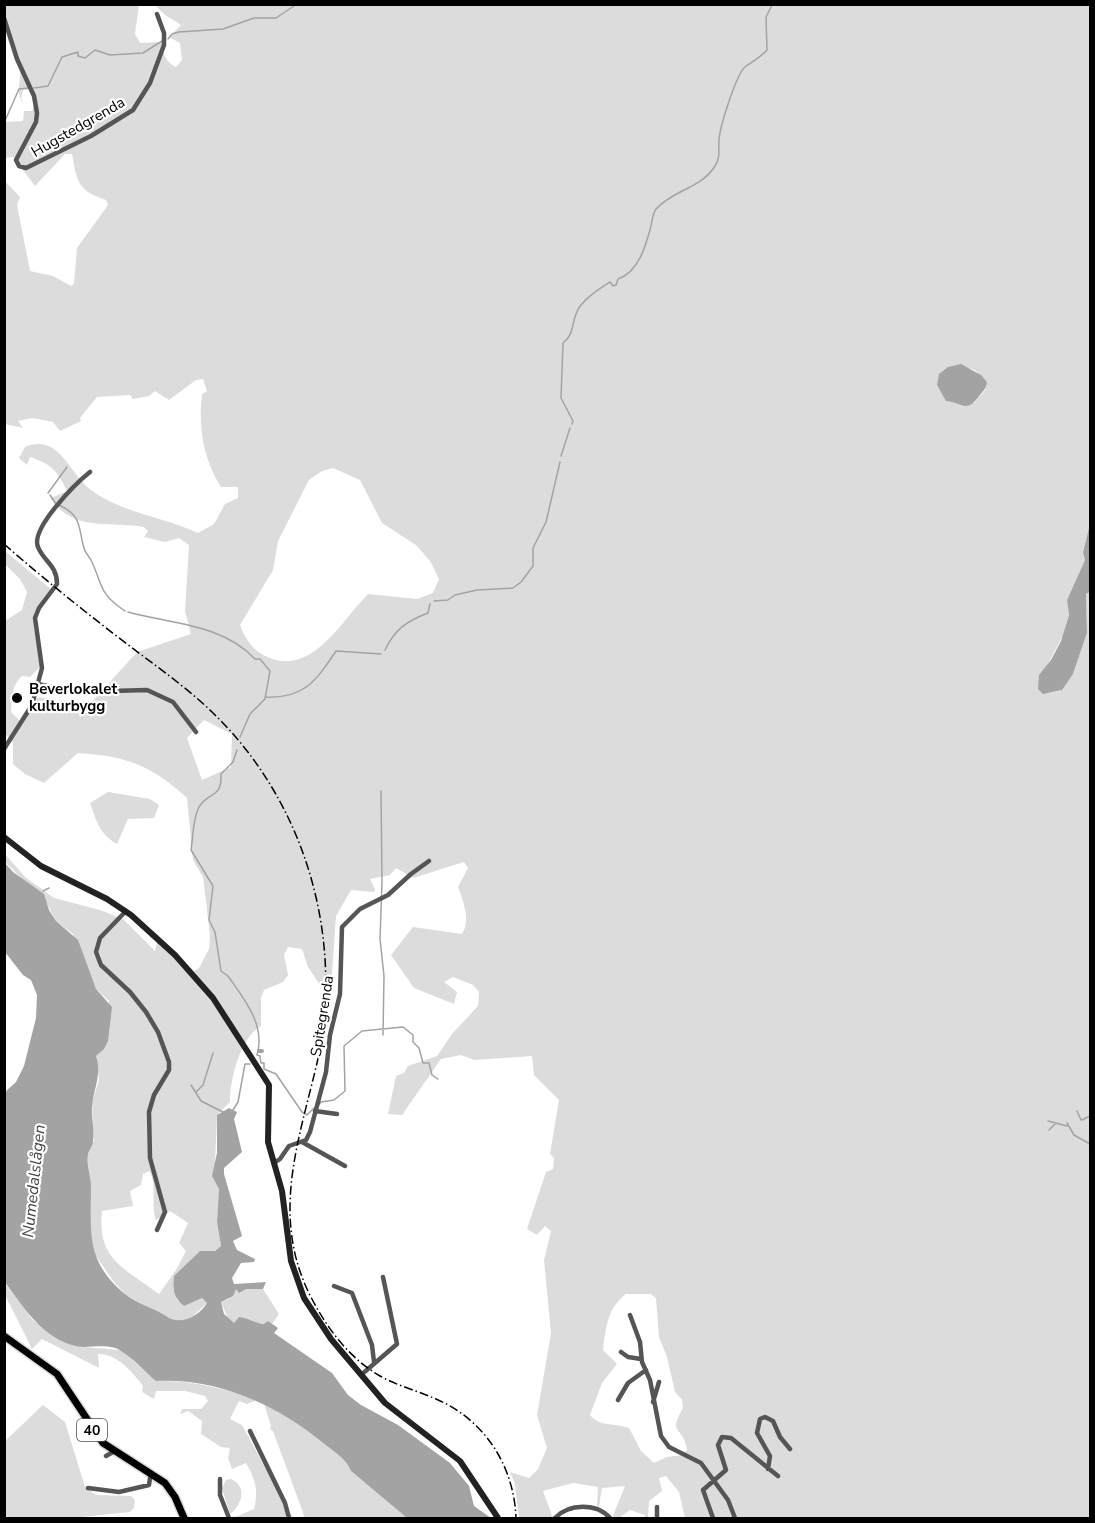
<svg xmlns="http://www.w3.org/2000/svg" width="1095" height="1523" font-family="'Nunito Sans',sans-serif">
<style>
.green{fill:#dcdcdc;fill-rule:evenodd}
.water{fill:#a3a3a3}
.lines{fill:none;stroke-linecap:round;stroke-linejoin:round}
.stream{stroke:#a3a3a3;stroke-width:1.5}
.canal{stroke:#a3a3a3;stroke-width:4}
.primary-casing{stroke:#dbdbdb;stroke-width:10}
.minor{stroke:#555;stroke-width:4.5}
.secondary{stroke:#222;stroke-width:6}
.primary{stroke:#000;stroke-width:7}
.rail{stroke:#000;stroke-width:1.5;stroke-dasharray:9 3 1.5 3;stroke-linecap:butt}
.poi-dot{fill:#000;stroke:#fff;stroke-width:2}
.labels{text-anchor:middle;stroke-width:4.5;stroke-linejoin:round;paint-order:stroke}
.shield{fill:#fff;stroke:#4c4c4c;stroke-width:1.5}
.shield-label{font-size:14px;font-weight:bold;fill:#000}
.street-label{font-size:15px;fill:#000;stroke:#fff}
.poi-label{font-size:15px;font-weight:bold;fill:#000;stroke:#fff;text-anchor:start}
.water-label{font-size:16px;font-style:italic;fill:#444;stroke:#fff}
</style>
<rect width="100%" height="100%" fill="#fff"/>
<!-- green -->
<path class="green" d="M5 5H139L135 34 140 43 163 42C162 52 166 63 176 67L182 60 180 43 169 37 181 25 165 15 155 5H1090V524L1083 551 1085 560 1067 600 1069 614 1063 635 1047 666 1048 693 1060 691 1073 674 1087 633 1086 594 1090 592V1518H685L679 1492 666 1476 659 1478 662 1491 649 1501 648 1518H645V1515L630 1510 619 1518H615L613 1516 625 1486 602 1488 599 1507H597L598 1487 573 1483 543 1491 553 1518H519L515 1484 510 1472 529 1478 538 1469 547 1448 537 1415 551 1333 544 1260 551 1231 545 1226 537 1235 527 1229 546 1172 553 1169 554 1158 550 1154 559 1100 534 1075 532 1056 474 1060 461 1055 441 1059 402 1115 388 1114 396 1076 404 1073 408 1066 437 1056 452 1034 478 1006 479 992 473 985 453 977 444 982 457 992 454 1004 414 988 391 955 413 927 462 934C471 921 463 900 458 887L468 868 464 862 413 878 396 868 390 875 370 879 375 889 374 892 351 890 336 916 331 988 324 991 308 967 302 949 288 947 284 955 288 975 283 982 264 990 261 998V1026C240 1038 230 1079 230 1102L217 1115 215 1163 219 1189 217 1222 221 1246 215 1251H200L174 1277 177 1300 184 1306 202 1298 207 1303 190 1319 177 1322 169 1320 126 1295 114 1282 96 1256 89 1237 91 1185 87 1156 94 1140 92 1103 99 1080 96 1056C112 1038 108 1024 109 1001L96 989 73 934 56 921 46 902 5 862 4 853 25 877 54 898 100 910 123 919 155 951 158 939 193 972 199 968 209 949 210 935 203 877 193 860 187 798C151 765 126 756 78 753L44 783 25 774 13 764V743L5 733V621L22 610 27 592 20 579 5 564V551L52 590 37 612 35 625 41 644 40 667 30 677 22 676C11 686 12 698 11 712L20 721 33 700 40 697 52 701 89 705 137 652 191 634 185 611 189 545 179 538 165 542 144 537 148 531 144 527C110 521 71 532 51 498L67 491C58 471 51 464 30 457L27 465 19 458 25 447C60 433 68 473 91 490 122 513 164 517 198 533L214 524 225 504 238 498V487H221C203 458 198 427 202 394L207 391 203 379 196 380 169 400 155 391 149 396 133 399 130 395 97 397 80 418 81 421 60 431 53 422 32 418 18 421 23 428 5 424V181L20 197 17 205 30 271 53 276 71 286 74 284 77 248 108 205 106 200C78 191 77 182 72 154H65L35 186 13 157 5 158V122L23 121 24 111H32L35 100 33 89 23 90 21 98 23 105C16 89 20 89 20 74 19 51 5 27 5 5ZM949 367C970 367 979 366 986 389L974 403 946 401 939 374ZM333 468 360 480 382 523 416 545 430 561 439 579 433 593 417 599 368 594C342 620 313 675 270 658 254 652 246 641 240 625L273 570 278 541 309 480 322 471ZM204 720 232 734 231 767 202 780 187 738ZM149 1171C158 1184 150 1205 156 1220L170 1211 188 1223 179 1243 186 1251 176 1270 159 1294C123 1267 97 1260 102 1211L133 1206 130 1191 141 1185 143 1174ZM626 1294H651L656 1298 659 1337 667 1357 675 1392 682 1400 683 1408C667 1436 683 1424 687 1450L682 1455 667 1457 654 1463 641 1451 629 1428C616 1423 599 1427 590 1415L602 1383 617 1364 603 1350C606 1327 607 1309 626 1294Z
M108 792 150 799 159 805 154 818 128 819 117 844C100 835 96 820 90 803Z
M4 1282 32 1319 54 1337 83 1347 121 1350 156 1381C191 1380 224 1388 257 1400L247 1404 239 1401 230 1419 242 1425 293 1518H233L254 1509C259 1492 255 1478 246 1463L232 1469 228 1458 230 1448 221 1447 201 1434 202 1421 188 1411 180 1414 182 1409H201L208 1401 205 1396 185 1391H156L154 1399 142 1392 143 1386C132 1372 118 1354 98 1354L99 1368 42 1339 32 1349 5 1295Z
M236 1288 263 1289 279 1314 272 1324 268 1321 265 1324 252 1322 245 1318 234 1323 229 1321 221 1302 229 1299Z
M266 1403C289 1421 341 1445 351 1471L407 1518H305L273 1431 270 1429 271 1426 265 1407Z
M43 1405 65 1422 85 1487 96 1495 131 1496 135 1500 134 1508 130 1512 72 1518H5V1441Z
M231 1479C247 1486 243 1504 230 1514L222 1488 226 1480Z"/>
<!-- water -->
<path class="water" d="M961 364 981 375 987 382C986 389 984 390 980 395 966 414 964 403 946 401L937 385 939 374 948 367Z
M1090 524V592L1086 594 1087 633 1073 674 1062 690 1043 694 1038 689 1039 675 1051 660 1061 641 1069 615 1067 600 1085 560 1083 552Z
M4 862 13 872 44 894 49 910 56 921 78 940 96 989 112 1007 108 1041 104 1049 96 1056C102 1074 94 1088 92 1106 91 1118 95 1130 93 1141 93 1146 89 1150 88 1154 86 1164 91 1176 91 1186 91 1232 85 1261 125 1294 137 1304 154 1308 166 1316 179 1326 199 1317 207 1303L202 1298 184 1306C173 1297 173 1290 174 1276L200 1251H215L221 1246 217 1222 219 1189 212 1176 217 1153V1115L229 1108 237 1112 234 1119 242 1152 224 1168V1174L242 1236 233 1241 237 1250 255 1259 254 1262 241 1263 232 1278 234 1284 266 1282 263 1289H246L239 1293 236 1289 233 1296 221 1302 224 1314 234 1323 239 1317C248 1318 255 1323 264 1324L268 1321 278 1328 274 1333 332 1373 348 1395 361 1405 398 1425 450 1463 469 1486 474 1506 491 1518H407L351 1471C346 1458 333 1451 322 1442 275 1404 218 1378 156 1381 144 1371 134 1359 121 1351 111 1344 96 1347 84 1347 48 1345 24 1309 5 1282V1092L16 1082 24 1066 36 1018 37 995 31 980 23 975 5 952Z"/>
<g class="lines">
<!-- stream -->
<path class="stream" d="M168 39 172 34 179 32 223 29 254 18H276L297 4
M34 88 48 86 62 57 78 52V56L85 58 95 50 110 55 143 53 162 41
M4 123 19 89 28 88
M572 424 573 421 561 398 563 343C574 334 571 327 576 314 580 301 599 289 610 282L613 286 616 285 618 279C639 272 646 245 651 226 652 221 653 213 656 209 673 190 702 188 715 166 721 157 718 150 719 140 720 126 736 75 745 67 753 61 760 58 767 50L766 17 772 5 780 4
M561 456 570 428
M48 493 67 467
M50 495 56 504
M59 505C83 516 78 529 84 548 85 553 89 556 91 560 103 585 98 593 125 611
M434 601 448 600 455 595 477 590 513 588 521 582 533 566V548L546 522 560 462
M128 612C171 624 223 624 255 659H260L270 671 265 699 250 714 240 737
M385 650C395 629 407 621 428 613L430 604
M265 697C304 699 316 681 336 651L381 654
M237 750 233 762 221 774C222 799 209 791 199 807 193 818 193 837 191 850L213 886 209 920 215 932 221 971 228 976C244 999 266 1025 257 1055L260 1056 261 1063H264V1069L276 1074 302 1112 307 1115 314 1108
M381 791 382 882 380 939 384 976 383 1035
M43 891 49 888
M191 1085 201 1101 223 1112
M196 1092 203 1085 213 1053
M318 1106 321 1102 334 1100 345 1091 344 1046 362 1031 403 1027 413 1035V1042L419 1048 423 1063H429L432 1075 438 1079
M233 1110 238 1102 245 1064H250
M1077 1111 1081 1120
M1082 1120 1090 1116
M1048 1121 1067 1126
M1067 1123 1074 1135 1090 1144
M1049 1130 1056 1123"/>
<!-- canal -->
<path class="canal" d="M259 1051H262"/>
<defs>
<path id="primary" d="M4 1336 57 1374 103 1443 165 1483 175 1497 184 1518"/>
</defs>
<!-- primary casing -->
<use href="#primary" class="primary-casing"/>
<!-- minor -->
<path class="minor" d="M4 18 17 59 34 96 37 113 36 122 16 160 19 166 26 168 91 136 133 110 150 83 164 45V33L157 14
M38 684 74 692 147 690 173 702 196 732
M4 749 32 705 42 668 35 618 39 608 57 584C57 565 44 562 38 547 30 529 76 483 90 472
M126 911 100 938 96 952 101 965 130 992 146 1012 158 1032 169 1062V1070L154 1095 149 1112 150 1158 165 1212 157 1230
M315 1111 337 1114
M302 1142 345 1166
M274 1163 280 1159 289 1146 306 1140 310 1132 326 1072 330 1035 340 994 342 927 360 909 388 895 411 874 429 861
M334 1286 352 1293 372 1345 374 1362
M630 1315 640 1342 642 1362 650 1380 661 1436 669 1447 701 1463 728 1500 735 1518
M621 1352 628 1357 641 1359
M361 1375 397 1344 383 1277
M618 1400 628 1383 646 1370
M653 1402 659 1382
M250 1431 285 1503 289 1518
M106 1456 113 1452
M768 1469 770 1456 757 1433 760 1419 765 1417 773 1421 780 1437 790 1449
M220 1479V1495L229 1518
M88 1488 119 1492 149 1485 150 1478
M555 1518C569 1503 597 1503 610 1518
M657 1518V1507
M713 1518 703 1490 726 1470 718 1445 722 1437 731 1438 778 1476"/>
<!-- secondary -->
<path class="secondary" d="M4 837 41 866 107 899 131 915 175 955 213 998 269 1085 268 1142 282 1191 291 1261 304 1298 331 1339 385 1403 460 1461 498 1518"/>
<!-- primary -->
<use href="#primary" class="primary"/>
<!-- rail -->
<path class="rail" d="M4 544C44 579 85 612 127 644 156 666 186 687 212 712 305 801 345 938 317 1063 299 1140 272 1212 307 1289 323 1323 347 1357 380 1376 398 1386 418 1391 436 1399 485 1420 514 1466 516 1518"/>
</g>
<!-- markers -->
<circle class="poi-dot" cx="17" cy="698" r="6"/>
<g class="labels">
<!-- shield labels -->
<rect class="shield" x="77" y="1419" width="30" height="22" rx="4.5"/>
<g class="shield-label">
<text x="92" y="1435">40</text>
</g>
<!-- street labels -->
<g class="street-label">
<text transform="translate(78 127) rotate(-30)" y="5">Hugstedgrenda</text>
<text transform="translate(322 1016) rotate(-81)" y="5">Spitegrenda</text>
</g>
<!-- poi labels -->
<g class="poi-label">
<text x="29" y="694">Beverlokalet<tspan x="29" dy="17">kulturbygg</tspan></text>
</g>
<!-- water labels -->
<g class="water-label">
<text transform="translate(33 1181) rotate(-84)" y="6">Numedalslågen</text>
</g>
</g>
<!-- border -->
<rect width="1095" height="1523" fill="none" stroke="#000000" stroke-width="12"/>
</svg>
